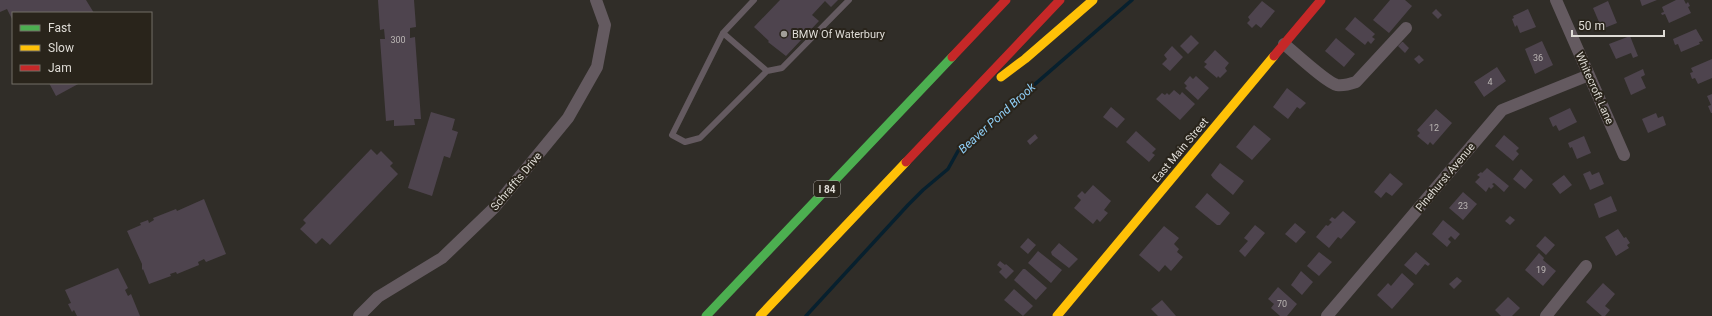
<svg xmlns="http://www.w3.org/2000/svg" width="1712" height="316" font-family="Roboto,sans-serif">
<style>
.lines{fill:none;stroke-linecap:round;stroke-linejoin:round}
.stream{stroke:#07202e;stroke-width:3.5}
.building{fill:#4e444e}
.lane{stroke:#645a60;stroke-width:6}
.street{stroke:#645a60;stroke-width:12}
.fast{stroke:#4caf50;stroke-width:9}
.slow{stroke:#ffc107;stroke-width:9}
.jam{stroke:#c62828;stroke-width:9}
.poi-dot{fill:#a29f99;stroke:#29241b;stroke-width:1.5}
.labels{text-anchor:middle;stroke-width:4;stroke-linejoin:round;paint-order:stroke}
.number-label{font-size:9px;fill:#bbb6b4}
.shield{fill:#29241b;stroke:#a8a59e;stroke-width:1}
.shield-label{font-size:10px;font-weight:bold;fill:#dfdcd6}
.poi-label{font-size:11px;fill:#dfdcd6;stroke:#29241b;text-anchor:start}
.street-label{font-size:11px;fill:#dfdcd6;stroke:#29241b}
.water-label{font-size:12px;font-style:italic;fill:#8fcef6;stroke:#29241b}
</style>
<rect width="100%" height="100%" fill="#302d28"/>
<g class="lines">
<!-- stream -->
<path class="stream" d="M806 316 908 205 923 190 948 169 958 151 1132 0"/>
</g>
<!-- building -->
<path class="building" d="M0 0H86L94 13H13V21L7 9 0 12Z
M378 0H414L416 27 410 28V38L415 37 421 119H414L415 125 394 126V120L386 121 380 39H385L384 29 380 30Z
M780 0H838L831 7 825 1 812 15 819 21 786 56 768 42 769 41 754 27Z
M1390 0H1405L1412 6 1389 33 1373 20Z
M1640 0H1657L1642 6Z
M1676 0H1684L1686 4 1688 2 1690 6 1688 7 1691 13 1669 23 1665 14 1662 15 1661 13 1664 12 1662 7Z
M1262 1 1275 11 1261 28 1256 24 1252 28 1247 23 1250 20 1248 17Z
M1608 1 1617 23 1602 29 1593 8Z
M1436 9 1442 15 1438 19 1432 13Z
M1528 9 1536 27 1520 33 1517 25 1515 27 1512 19 1514 18 1513 16Z
M1355 17 1375 34 1372 37 1375 39 1371 44 1368 41 1365 45 1345 29Z
M1696 29 1703 41 1699 42 1700 44 1681 52 1678 44 1675 45 1673 39Z
M1191 35 1199 43 1188 54 1180 46Z
M1630 36 1638 56 1633 58 1631 53 1616 59 1609 44Z
M1336 38 1355 54 1344 67 1325 51Z
M1542 41 1553 65 1535 74 1525 49Z
M1402 42H1403L1409 48 1405 53 1398 46Z
M1172 46 1183 57 1170 71 1162 64 1167 59 1164 55Z
M1215 50 1229 63 1225 68 1227 71 1220 78 1218 76 1217 78 1204 67 1207 64 1204 62Z
M1419 55 1424 60 1419 64 1414 59Z
M1712 59V78L1698 84 1695 78 1692 79 1690 73 1693 72 1691 68Z
M1497 67 1506 81 1484 97 1474 82Z
M1643 69 1645 75 1641 77 1646 88 1631 95 1624 78Z
M1190 76 1193 79 1196 76 1209 88 1198 100 1185 88 1187 86 1184 83Z
M49 83H80L56 96Z
M1287 88 1306 103 1300 109 1297 107 1288 119 1273 107Z
M1174 90 1180 95 1182 92 1195 104 1180 120 1156 99 1162 93 1165 95 1167 93 1169 95Z
M1712 94V113H1711L1708 106 1711 105 1707 96Z
M1111 107 1125 119 1117 128 1103 117Z
M1570 108 1577 122 1559 131 1556 125 1553 127 1549 118Z
M1436 109 1452 123 1433 145 1430 142 1428 145 1417 136 1420 133 1417 130Z
M431 112 455 119 452 130 458 132 450 158 444 156 432 196 408 188Z
M1656 113 1658 118 1663 116 1666 125 1648 133 1642 119Z
M1254 125 1271 139 1252 160 1236 147Z
M1136 131 1156 149 1152 153 1155 155 1149 162 1126 142Z
M1035 134 1038 138 1030 145 1027 141Z
M1504 135 1519 148 1516 151 1519 154 1513 161 1495 146Z
M1584 136 1591 153 1577 159 1572 147 1570 148 1568 143Z
M371 149 377 155 381 151 393 163 390 166 398 174 330 245 322 238 316 244 300 229 306 223 303 220Z
M1220 163 1244 181 1233 195 1213 178 1211 175Z
M1487 168 1509 186 1504 192 1494 183 1492 184 1494 186 1491 189 1489 187 1486 192 1475 182 1480 177 1477 175 1481 172 1482 173Z
M1521 169 1533 180 1525 189 1513 179Z
M1590 171 1592 175 1599 172 1604 184 1590 190 1583 174Z
M1390 173 1403 184 1392 196 1386 192 1381 198 1374 192Z
M1564 175 1572 185 1560 194 1552 184Z
M1093 185 1111 201 1104 210 1108 213 1100 222 1097 219 1093 224 1074 208 1081 200 1077 196 1082 191 1085 194Z
M1463 192 1477 204 1463 220 1449 208Z
M1207 193 1230 213 1220 225H1217L1195 207Z
M1611 196 1617 211 1599 218 1594 204Z
M204 199 226 254 206 262 204 259 198 262 199 265 177 274 176 272 170 274 171 276 149 284 143 269 142 270V264L127 231 141 225 140 223 148 220 149 223 154 220 153 218 176 209 177 211Z
M1343 211 1356 222 1341 239 1338 237 1329 248 1316 237 1326 225 1328 226 1332 222 1329 220 1332 217 1335 219Z
M1510 216 1515 220 1510 225 1505 221Z
M1443 220 1460 234 1455 240 1451 236 1448 239 1451 242 1447 247 1432 234Z
M1295 223 1306 232 1296 243 1285 234Z
M1255 225 1265 233 1245 257 1239 251 1248 241 1244 238Z
M1164 226 1179 238 1174 244 1179 249 1177 252 1183 257 1171 271 1165 265 1159 272 1139 255Z
M1618 229 1624 238 1626 237 1630 243 1627 245 1629 248 1616 256 1605 237Z
M1545 236 1555 245 1546 255 1536 246Z
M1028 238 1036 245 1028 254 1020 247Z
M1059 243 1078 259 1069 268 1052 255 1051 252Z
M1038 251 1062 270 1051 283 1028 263Z
M1319 252 1332 262 1319 276 1307 266Z
M1416 252 1430 264 1428 266 1425 264 1416 275 1404 265Z
M1539 253 1544 258 1543 260 1556 271 1543 286 1525 270Z
M1000 261 1005 265 1006 264 1014 271 1006 279 999 272 1002 269 997 265Z
M118 268 128 288 125 290 128 296 131 294 140 316H77L74 310 72 312 68 304 71 303 65 290Z
M1023 269H1025L1047 288 1036 300 1014 280Z
M1301 271 1313 282 1302 295 1291 285Z
M1402 273 1414 284 1392 309 1377 295 1388 283 1391 286Z
M1457 277 1462 281 1454 289 1449 284Z
M1603 283 1615 294 1605 306 1610 310 1605 316H1602L1586 302Z
M1278 287 1297 304 1287 316H1280L1271 308 1274 304 1268 299Z
M1014 289 1033 306 1023 316 1004 300Z
M1508 297 1520 308 1512 316H1501L1495 310Z
M1162 300 1176 316H1158L1151 309Z"/>
<g class="lines">
<!-- lane -->
<path class="lane" d="M723 33 767 71 700 138 685 142 672 135 723 33 754 0
M767 71 782 68 849 0"/>
<!-- street -->
<path class="street" d="M1556 0 1624 155
M1284 44C1294 52 1327 83 1337 85 1344 86 1350 84 1356 82L1406 28
M359 316 378 297 442 258 494 208 568 118 597 67 605 25 596 0
M1327 316 1502 110 1589 75
M1546 316 1586 266"/>
<!-- fast -->
<path class="fast" d="M706 316 952 57"/>
<!-- slow -->
<path class="slow" d="M1001 77 1025 59 1093 0
M760 316 906 162
M1057 316 1274 56"/>
<!-- jam -->
<path class="jam" d="M1274 56 1321 0
M952 57 1006 0
M906 162 1060 0"/>
</g>
<!-- markers -->
<circle class="poi-dot" cx="784" cy="34" r="4"/>
<g class="labels">
<!-- number labels -->
<g class="number-label">
<text x="398" y="43">300</text>
<text x="1538" y="61">36</text>
<text x="1490" y="85">4</text>
<text x="1434" y="131">12</text>
<text x="1463" y="209">23</text>
<text x="1541" y="273">19</text>
<text x="1282" y="307">70</text>
</g>
<!-- shield labels -->
<rect class="shield" x="814" y="181" width="26" height="16" rx="3"/>
<g class="shield-label">
<text x="827" y="193">I 84</text>
</g>
<!-- poi labels -->
<g class="poi-label">
<text x="792" y="38">BMW Of Waterbury</text>
</g>
<!-- street labels -->
<g class="street-label">
<text transform="translate(1595 88) rotate(66)" y="4">Whitecroft Lane</text>
<text transform="translate(1180 150) rotate(-50)" y="4">East Main Street</text>
<text transform="translate(1445 177) rotate(-50)" y="4">Pinehurst Avenue</text>
<text transform="translate(516 181) rotate(-50)" y="4">Schraffts Drive</text>
</g>
<!-- water labels -->
<g class="water-label">
<text transform="translate(997 118) rotate(-42)" y="4">Beaver Pond Brook</text>
</g>
</g>
<!-- legend -->
<rect x="12" y="12" width="140" height="72" fill="#29241b" stroke="#726e66"/>
<rect x="20" y="25" width="20" height="6" fill="#4caf50" stroke="#726e66"/>
<text x="48" y="32" font-size="12" fill="#dfdcd6">Fast</text>
<rect x="20" y="45" width="20" height="6" fill="#ffc107" stroke="#726e66"/>
<text x="48" y="52" font-size="12" fill="#dfdcd6">Slow</text>
<rect x="20" y="65" width="20" height="6" fill="#c62828" stroke="#726e66"/>
<text x="48" y="72" font-size="12" fill="#dfdcd6">Jam</text>
<!-- scale -->
<path d="M1572 30v6h92v-6" fill="none" stroke="#dfdcd6" stroke-width="2"/>
<text x="1578" y="30" font-size="12" fill="#dfdcd6" stroke="#29241b" stroke-width="3" paint-order="stroke">50 m</text>
</svg>
